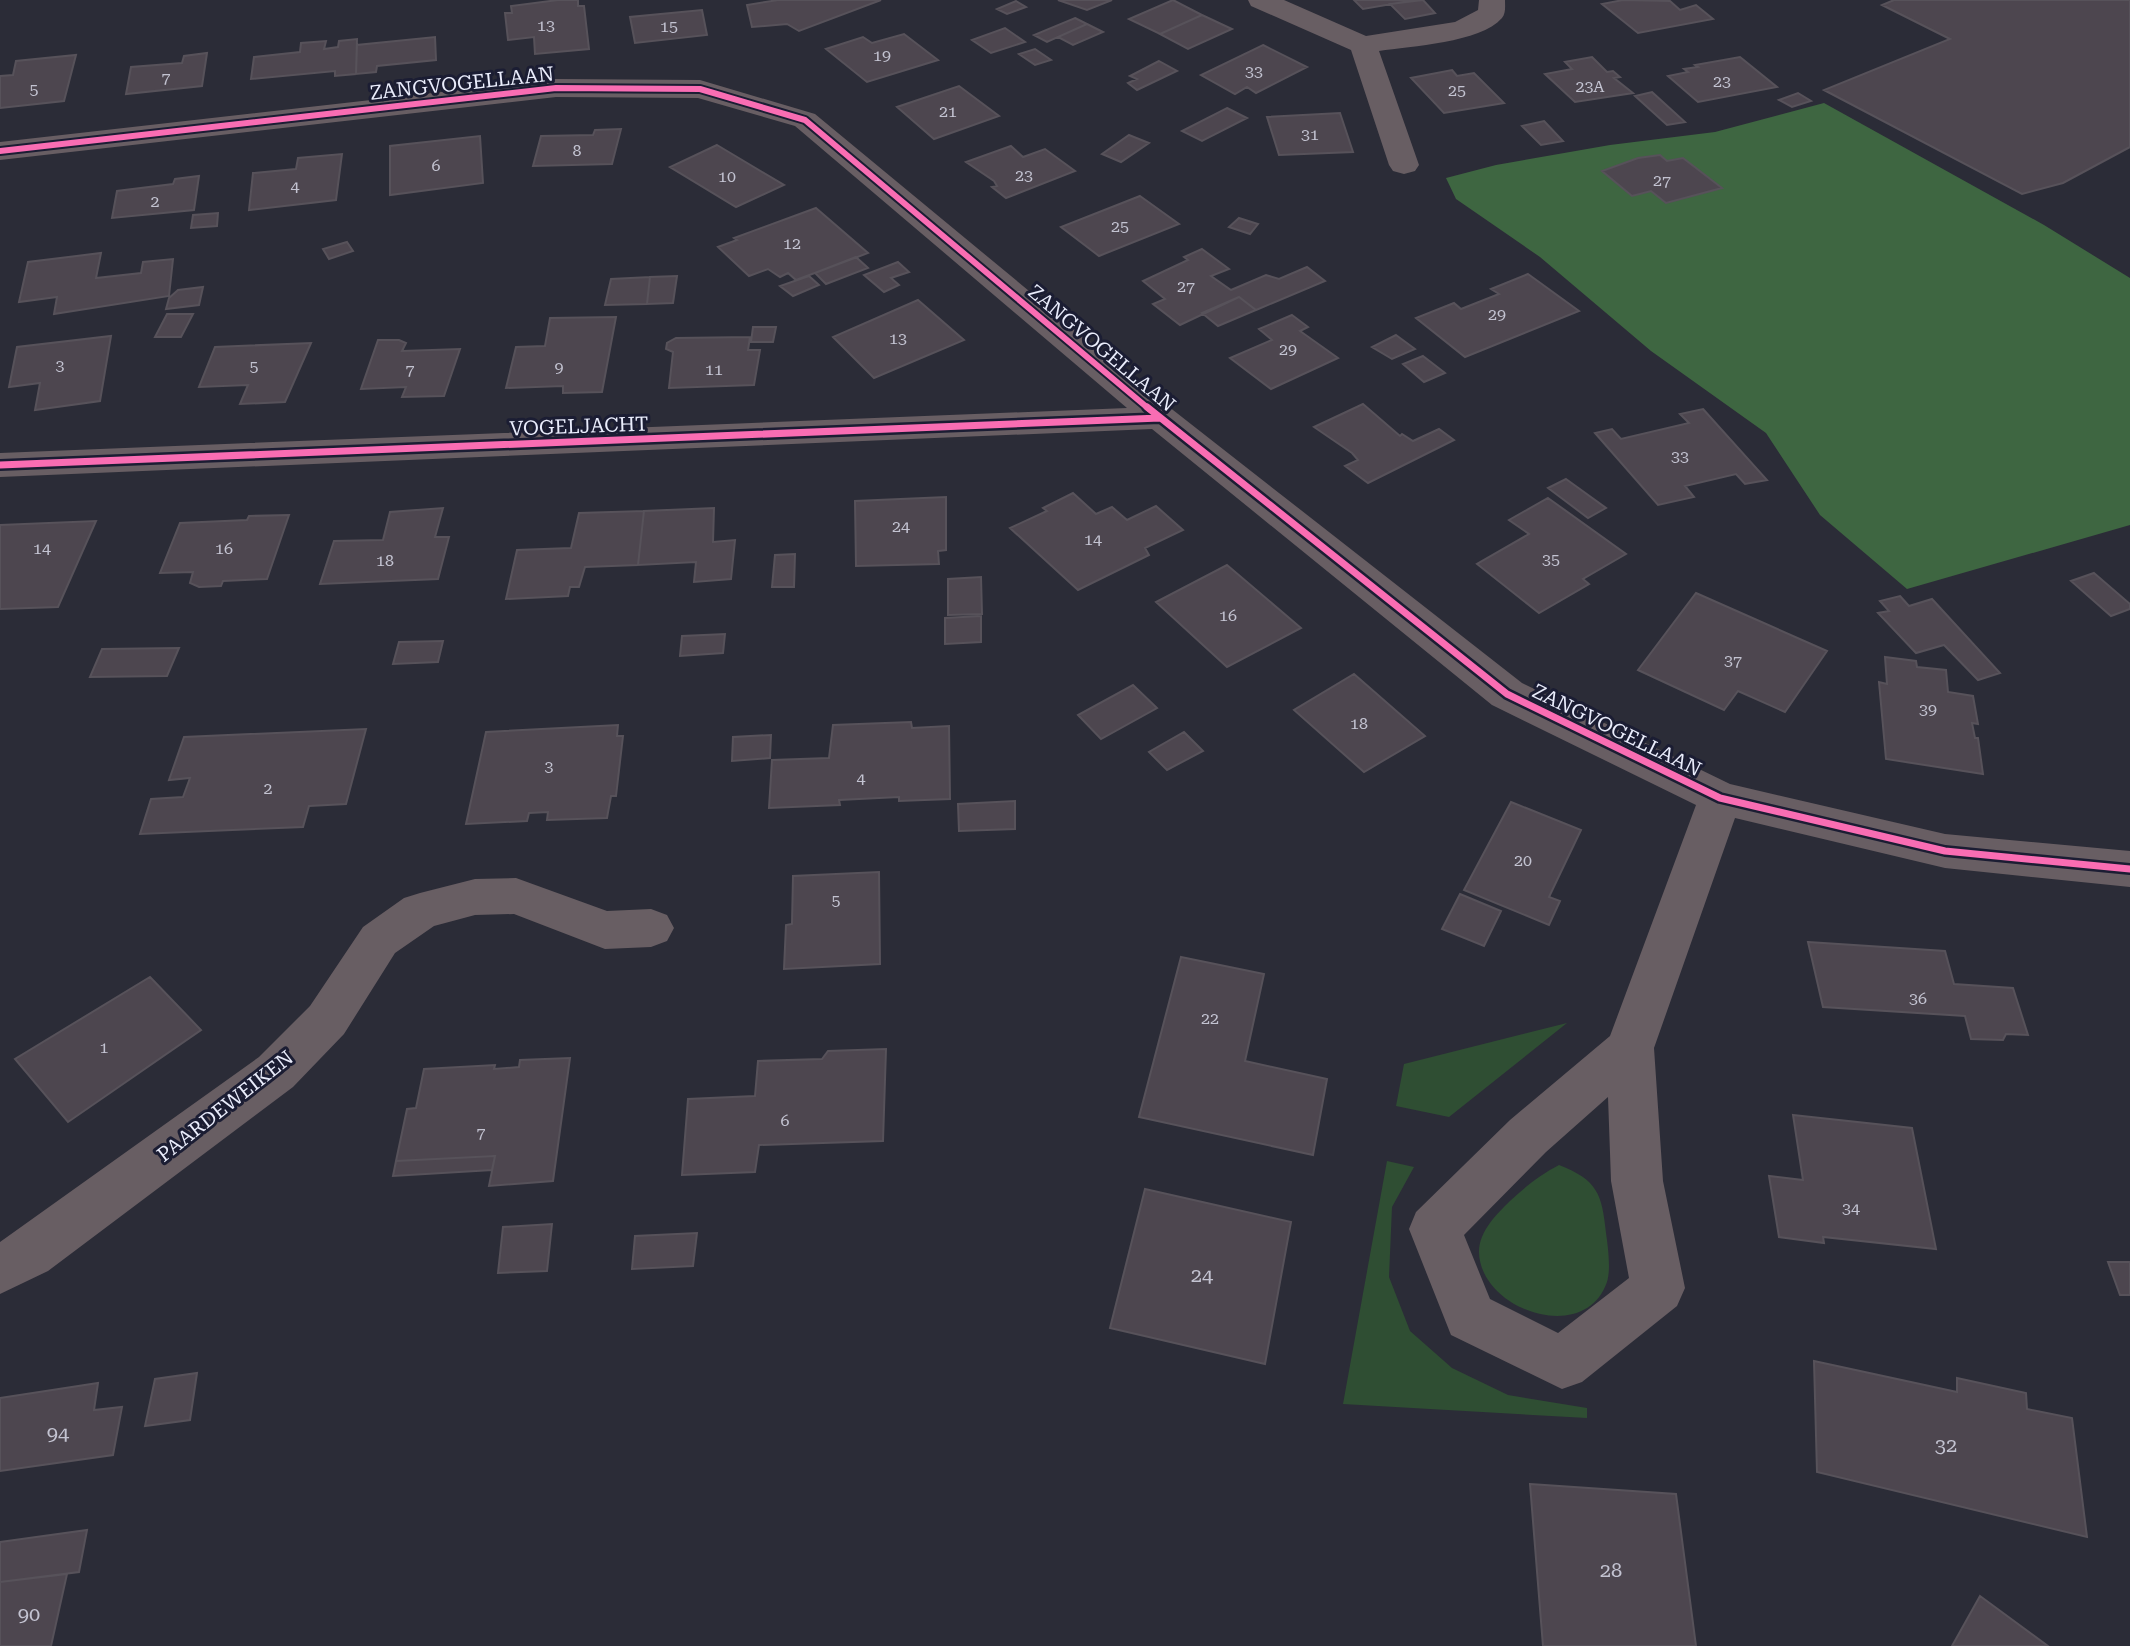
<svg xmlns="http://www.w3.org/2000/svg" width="2130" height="1646" font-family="'Roboto Serif',serif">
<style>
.green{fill:#2f4e33}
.forest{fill:#3e6641}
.building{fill:#4d464f;stroke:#57525a;stroke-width:2}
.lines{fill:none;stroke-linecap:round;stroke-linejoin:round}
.street{fill:#685e63;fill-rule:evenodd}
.cycleway-far1-casing{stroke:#1b1d33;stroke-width:10}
.cycleway-casing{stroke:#1b1d33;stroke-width:12}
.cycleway-far1{stroke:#f96db3;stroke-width:6}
.cycleway{stroke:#f96db3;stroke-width:7}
.labels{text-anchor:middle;stroke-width:6;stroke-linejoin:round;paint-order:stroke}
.number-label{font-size:16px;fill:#c3c3d1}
.street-label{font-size:20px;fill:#eaedfc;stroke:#1b1d33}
.near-number-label{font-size:20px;fill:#c3c3d1}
</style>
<rect width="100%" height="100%" fill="#2b2c37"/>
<!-- green -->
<path class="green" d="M1567 1023 1449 1117 1396 1106 1404 1064Z
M1387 1161 1414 1167 1392 1207 1389 1277 1410 1331 1452 1368 1508 1395 1587 1408V1418L1343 1404Z
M1559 1165C1597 1180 1602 1193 1606 1233 1608 1247 1611 1269 1607 1282 1585 1346 1480 1310 1479 1252 1479 1231 1497 1214 1510 1201 1526 1186 1540 1175 1559 1165Z"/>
<!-- forest -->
<path class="forest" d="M1824 103 2044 225 2130 278V525L1907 589 1820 515 1766 433 1651 351 1540 257 1456 199 1446 178 1496 165 1610 145 1715 132Z"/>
<!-- building -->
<path class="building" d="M558 0H578V6H584L589 49 535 54 534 37 508 40 505 13H512L511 6Z
M778 0H881L799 31 787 24 752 27 747 5Z
M1058 0H1112L1087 10Z
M1173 0 1202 15 1160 34 1129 19Z
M1354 0H1415L1363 9Z
M1423 0 1435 13 1405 19 1390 4Z
M1623 0 1670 1 1680 10 1696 5 1713 19 1638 33 1602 4Z
M1894 0H2130V147L2063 183 2022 194 1824 90 1950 39 1882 5Z
M1016 1 1026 7 1007 14 997 9Z
M702 10 707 35 635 43 630 17Z
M1202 15 1232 29 1188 49 1160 34Z
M1075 18 1087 24 1047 42 1034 35Z
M1087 24 1103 32 1073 45 1058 37Z
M1005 28 1025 42 991 53 972 40Z
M904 34 938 60 867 82 826 49 863 37 872 43Z
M435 37 436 60 377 66 376 72 356 74 357 45Z
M357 39 356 74 335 76V71L251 79 254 57 300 52 301 43 326 41 324 49 338 47 339 41Z
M1263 45 1307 67 1256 93 1247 87 1235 94 1201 75Z
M1035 49 1051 60 1035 65 1019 54Z
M207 53 202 86 126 94 131 67 182 63 184 56Z
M76 55 64 101 0 108V76L13 75 16 61Z
M1592 57 1607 72 1613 71 1620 77 1614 78 1633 93 1575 102 1545 74 1572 69 1565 62Z
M1740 57 1777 87 1698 102 1668 76 1688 72 1684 69 1698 67 1695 65Z
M1159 61 1177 71 1137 90 1128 83 1137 79 1130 76Z
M1452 70 1457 76 1474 73 1504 103 1444 113 1411 78Z
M959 86 999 116 934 139 897 107Z
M1652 92 1685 122 1667 125 1635 96Z
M1798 93 1811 101 1792 107 1779 100Z
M1227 108 1247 118 1202 141 1182 131Z
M1340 113 1353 152 1279 155 1267 117Z
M1544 121 1563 141 1541 145 1522 126Z
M621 129 612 164 533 166 541 136 593 135 595 130Z
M1129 135 1149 143 1121 162 1102 154Z
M480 136 483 183 390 195V146Z
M717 145 784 185 736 207 670 167Z
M1011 146 1023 157 1045 149 1075 171 1006 198 992 187 997 186 994 181 966 162Z
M342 154 336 200 249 210 253 173 296 169 298 158Z
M1660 155 1667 161 1683 158 1722 188 1666 203 1651 191 1632 196 1602 171 1638 158Z
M199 176 194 210 112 218 117 191 173 184 175 179Z
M1140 196 1179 224 1099 256 1061 227Z
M816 208 868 253 796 280 788 273 780 277 768 269 749 276 718 247 737 240 734 238Z
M218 213 217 226 191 228 193 215Z
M1239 218 1258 224 1250 234 1229 227Z
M347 242 353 251 329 259 323 249Z
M1202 249 1229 269 1211 276 1231 290 1266 275 1279 279 1307 267 1325 281 1256 310 1239 297 1180 325 1153 304 1165 299 1143 281 1188 260 1184 257Z
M101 253 96 278 141 273 143 262 173 259 169 296 54 314 57 297 19 302 28 262Z
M856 257 868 268 826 284 815 273Z
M898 262 909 272 891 278 899 285 884 292 864 275Z
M1528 274 1579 311 1465 357 1416 318 1454 303 1461 309 1499 294 1491 289Z
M677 276 673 303 647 304 650 277Z
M809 276 819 285 793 296 780 286Z
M650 277 647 304 605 305 611 279Z
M203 287 199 305 166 309 169 298 178 290Z
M1239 297 1256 310 1218 326 1202 313Z
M918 300 964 340 874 378 833 337Z
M167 314H193L181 337H155Z
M1292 315 1308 327 1300 331 1338 358 1271 389 1230 358 1272 340 1259 329Z
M616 317 602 392 563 393V386L506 388 516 347 545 346 550 318Z
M753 327H776L773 342H751Z
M1396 335 1415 349 1392 359 1372 347Z
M111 336 100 401 35 410 40 383 9 387 17 347Z
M750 337 748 350H760L754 385 669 388 673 352 666 349 667 343 676 338Z
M378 340H399L406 343 402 351 460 349 444 396 402 397 406 387 361 389Z
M311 343 285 402 240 404 248 385 199 387 215 347Z
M1423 356 1445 373 1424 382 1403 364Z
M1363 404 1400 436 1402 434 1413 441 1439 429 1454 440 1368 483 1345 466 1358 460 1352 453 1314 427Z
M1703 409 1767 480 1745 484 1736 474 1685 486 1694 497 1658 505 1595 433 1612 429 1621 439 1689 423 1680 414Z
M1566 479 1606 508 1588 518 1548 488Z
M1073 493 1096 514 1112 507 1127 520 1156 506 1183 530 1145 548 1149 555 1078 590 1010 528 1047 511 1043 508Z
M946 497V550L938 551 939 564 856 566 855 501Z
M1548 498 1626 554 1583 579 1589 584 1539 613 1477 564 1529 534 1509 520Z
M443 508 435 537H449L438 579 320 584 334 541 383 540 390 512Z
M714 508 713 542 735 540 731 579 694 582 696 562 638 565 644 511Z
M644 511 638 565 585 567 579 587H570L568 596 506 599 517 550 571 548 579 513Z
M289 515 267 579 223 581 221 586 199 587 190 583 193 572 160 573 180 523 247 520 249 516Z
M96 521 58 607 0 609V525Z
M795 554 794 587H772L775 555Z
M1227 565 1301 628 1227 667 1156 602Z
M2094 573 2130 604V609L2111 616 2071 581Z
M981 577 982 614 948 615V579Z
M1696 593 1827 651 1785 712 1738 691 1724 710 1638 670Z
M1900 596 1909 606 1932 599 2000 673 1978 680 1944 645 1916 653 1878 613 1889 611 1880 601Z
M981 616V642L945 644V618Z
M725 634 723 653 680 656 682 636Z
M443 641 438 662 393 664 399 642Z
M179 648 167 676 90 677 102 649Z
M1885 657 1916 661 1917 667 1946 670 1948 692 1973 696 1978 724 1972 723 1975 738H1978L1983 774 1886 759 1879 682 1887 684Z
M1354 674 1425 736 1364 772 1294 710Z
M1133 685 1157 708 1101 739 1078 715Z
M911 722 912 728 949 726 950 799 899 801V797L839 800 840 805 769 808 772 760 829 758 833 725Z
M618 725 617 736H623L616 796H611L607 818 547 820 548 812 529 813 527 821 466 824 486 732Z
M366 729 346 804 309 806 303 827 140 834 151 799 183 797 190 778 169 780 184 737Z
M1184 732 1203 751 1167 770 1149 752Z
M771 735 770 758 732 761 733 737Z
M1015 801V829L959 831 958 804Z
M1511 802 1581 830 1549 897 1560 901 1549 925 1464 890Z
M879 872 880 964 784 969 786 925 792 924 793 876Z
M1460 894 1501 911 1484 946 1442 929Z
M1808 942 1945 951 1954 984 2013 988 2028 1035 2006 1034 2003 1040 1971 1039 1965 1016 1823 1007Z
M1181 957 1264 974 1245 1061 1327 1079 1313 1155 1139 1117Z
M150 977 201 1030 68 1122 15 1059Z
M886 1049 883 1141 759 1145 755 1172 682 1175 688 1099 755 1096 758 1061 822 1059 828 1051Z
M570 1058 553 1181 489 1186 495 1156 396 1161 407 1109 416 1108 424 1069 495 1065 494 1069 519 1067 520 1060Z
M1793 1115 1912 1128 1936 1249 1823 1237 1824 1243 1779 1237 1769 1176 1803 1180Z
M495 1156 492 1170 393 1176 396 1161Z
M1145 1189 1291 1222 1265 1364 1110 1328Z
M552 1224 547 1271 498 1273 503 1227Z
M697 1233 693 1266 632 1269 635 1236Z
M2108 1262H2130V1295H2120Z
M1814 1361 1957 1392V1378L2026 1393 2027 1409 2072 1418 2087 1537 1817 1472Z
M197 1373 190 1420 145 1426 155 1379Z
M98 1383 94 1410 122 1407 113 1455 0 1471V1398Z
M1530 1484 1676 1494 1696 1646H1543Z
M87 1530 79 1572 0 1582V1542Z
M67 1574 51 1646H0V1582Z
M1980 1596 2048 1646H1952Z"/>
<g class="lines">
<!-- street -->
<path class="street" d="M1248 0H1284L1366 36 1455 22 1478 10 1479 0H1505C1505 6 1506 13 1502 18 1480 43 1411 46 1379 51L1419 165 1415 171 1404 174 1393 171 1389 165 1351 50 1251 6Z
M556 79 700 80 815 114 1173 410 1522 683 1730 784 1945 834 2130 851V887L1945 868 1735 818 1654 1048 1663 1181 1685 1288 1677 1306 1582 1382 1562 1389 1451 1335 1409 1229 1416 1212 1510 1120 1610 1036 1696 805 1492 705 1152 429 0 477V453L1127 408 795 126 698 98 556 97 0 160V142ZM1608 1097 1611 1181 1629 1278 1558 1333 1490 1299 1464 1235 1546 1152Z
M516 878 607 911 651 909 667 915 674 928 667 941 651 947 605 949 514 914 475 915 434 926 395 953 344 1034 293 1087 48 1271 0 1294V1242L259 1057 310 1006 363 927 404 898 420 893 475 879Z"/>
<defs>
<path id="cycleway-far1" d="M0 151 556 88 700 89 805 120 1149 409"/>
<path id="cycleway" d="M1147 407 1507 694 1720 798 1945 851 2130 869
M0 465 1160 418"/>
</defs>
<!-- cycleway-far1 casing -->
<use href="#cycleway-far1" class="cycleway-far1-casing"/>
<!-- cycleway casing -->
<use href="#cycleway" class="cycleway-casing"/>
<!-- cycleway-far1 -->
<use href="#cycleway-far1" class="cycleway-far1"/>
<!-- cycleway -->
<use href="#cycleway" class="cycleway"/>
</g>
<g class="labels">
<!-- number labels -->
<g class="number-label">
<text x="546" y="31">13</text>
<text x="669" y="32">15</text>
<text x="882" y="61">19</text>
<text x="1254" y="77">33</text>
<text x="166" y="83">7</text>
<text x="1722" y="87">23</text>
<text x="1590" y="92">23A</text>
<text x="34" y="95">5</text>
<text x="1457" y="96">25</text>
<text x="948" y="117">21</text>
<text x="1310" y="140">31</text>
<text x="577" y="156">8</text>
<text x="436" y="171">6</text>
<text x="1024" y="181">23</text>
<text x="727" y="182">10</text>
<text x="1662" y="186">27</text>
<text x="295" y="192">4</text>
<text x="155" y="207">2</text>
<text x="1120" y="232">25</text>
<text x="792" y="249">12</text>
<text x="1186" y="292">27</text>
<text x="1497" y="320">29</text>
<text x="898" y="344">13</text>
<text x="1288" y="355">29</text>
<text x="60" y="371">3</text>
<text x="254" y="372">5</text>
<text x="559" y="373">9</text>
<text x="410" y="375">7</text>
<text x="714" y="375">11</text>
<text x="1680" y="462">33</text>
<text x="901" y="532">24</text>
<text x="1093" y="545">14</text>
<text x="42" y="554">14</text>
<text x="224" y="554">16</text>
<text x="1551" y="565">35</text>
<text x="385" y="566">18</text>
<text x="1228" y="621">16</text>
<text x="1733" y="666">37</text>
<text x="1928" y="715">39</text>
<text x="1359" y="729">18</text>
<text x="549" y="772">3</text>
<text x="861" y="784">4</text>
<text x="268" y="794">2</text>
<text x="1523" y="866">20</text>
<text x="836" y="906">5</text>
<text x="1918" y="1004">36</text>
<text x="1210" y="1024">22</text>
<text x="104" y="1053">1</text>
<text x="785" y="1126">6</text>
<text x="481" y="1138">7</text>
<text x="1851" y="1214">34</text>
</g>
<!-- street labels -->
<g class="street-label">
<text transform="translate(462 83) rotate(-6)" y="7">ZANGVOGELLAAN</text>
<text transform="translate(1102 348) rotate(40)" y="7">ZANGVOGELLAAN</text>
<text transform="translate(579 426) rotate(-2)" y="7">VOGELJACHT</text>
<text transform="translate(1617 730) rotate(26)" y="7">ZANGVOGELLAAN</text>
<text transform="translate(225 1106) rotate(-38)" y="7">PAARDEWEIKEN</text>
</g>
<!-- near-number labels -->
<g class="near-number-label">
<text x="1202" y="1282">24</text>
<text x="58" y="1440">94</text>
<text x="1946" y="1452">32</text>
<text x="1611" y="1577">28</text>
<text x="29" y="1621">90</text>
</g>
</g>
</svg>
